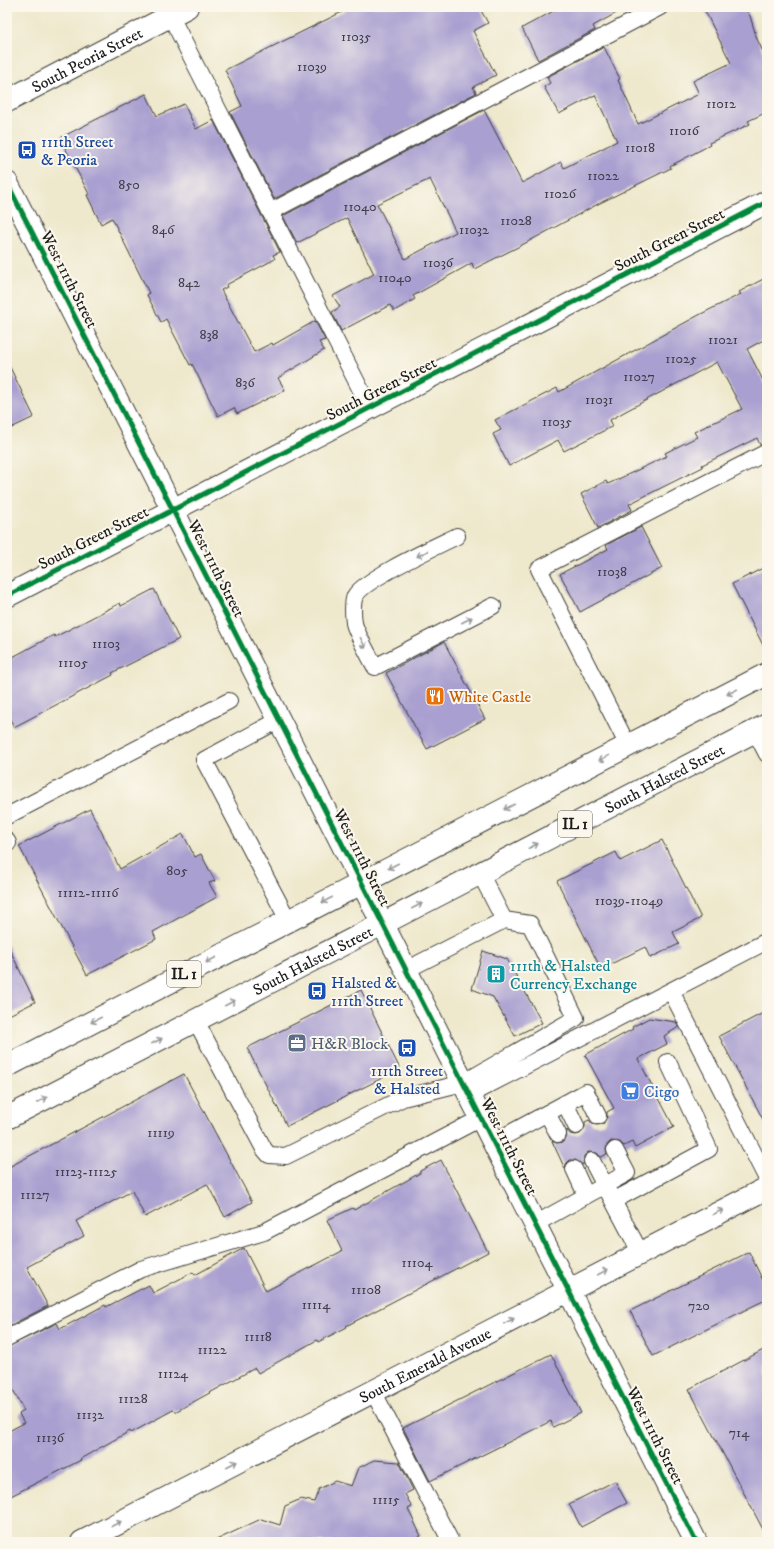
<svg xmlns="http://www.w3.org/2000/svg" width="774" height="1549" font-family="'IM FELL DW Pica',serif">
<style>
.building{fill:#a99fd0;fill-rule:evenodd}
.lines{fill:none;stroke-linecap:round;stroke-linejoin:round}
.service-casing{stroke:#3c3b36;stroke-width:18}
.minor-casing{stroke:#3c3b36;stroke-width:24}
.secondary-casing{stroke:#3c3b36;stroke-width:24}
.primary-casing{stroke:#3c3b36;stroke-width:24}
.service{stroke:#fff;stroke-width:16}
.minor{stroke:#fff;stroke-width:22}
.secondary{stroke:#fff;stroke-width:22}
.primary{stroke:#fff;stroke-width:22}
.cycleway-casing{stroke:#fbf7ec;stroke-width:8}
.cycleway{stroke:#00873e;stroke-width:5}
.oneway{stroke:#999}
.labels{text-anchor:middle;stroke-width:4;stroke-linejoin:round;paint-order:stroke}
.number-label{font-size:14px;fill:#3f3d49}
.shield{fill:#fbf7ec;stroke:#5f5e5a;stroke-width:1}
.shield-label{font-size:15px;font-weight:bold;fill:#1c1c1c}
.street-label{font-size:16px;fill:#1c1c1c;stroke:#fbf7ec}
.transit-label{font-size:16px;fill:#164399;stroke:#fbf7ec;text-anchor:start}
.food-label{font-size:16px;fill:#c56008;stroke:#fbf7ec;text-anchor:start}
.culture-label{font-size:16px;fill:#0d838f;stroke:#fbf7ec;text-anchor:start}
.service-label{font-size:16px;fill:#4e5e75;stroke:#fbf7ec;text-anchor:start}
.shop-label{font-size:16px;fill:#366cbe;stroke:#fbf7ec;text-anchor:start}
</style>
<rect width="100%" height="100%" fill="#fbf7ec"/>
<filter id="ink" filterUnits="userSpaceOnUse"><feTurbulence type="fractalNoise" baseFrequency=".025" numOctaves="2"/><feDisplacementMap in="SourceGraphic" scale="8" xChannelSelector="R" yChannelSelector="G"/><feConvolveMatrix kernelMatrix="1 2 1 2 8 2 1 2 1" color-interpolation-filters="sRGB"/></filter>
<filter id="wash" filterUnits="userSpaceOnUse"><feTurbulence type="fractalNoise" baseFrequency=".012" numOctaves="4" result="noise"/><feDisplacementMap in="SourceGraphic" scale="16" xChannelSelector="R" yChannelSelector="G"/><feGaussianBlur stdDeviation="0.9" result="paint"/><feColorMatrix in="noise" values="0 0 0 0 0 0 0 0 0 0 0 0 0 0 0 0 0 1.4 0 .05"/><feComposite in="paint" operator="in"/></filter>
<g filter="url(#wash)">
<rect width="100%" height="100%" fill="#eee8cc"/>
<g id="blocks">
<!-- building -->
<path class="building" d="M352 7H479L488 23 473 31 496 75 473 87 476 93 274 199 230 112 242 106 225 70Z
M561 7H627L593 26 595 30 538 60 522 28Z
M703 7H745L750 16 757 39 767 60V112L748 121 750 124 709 143 710 145 670 166 671 168 598 204 520 246 474 269 472 263 413 296 415 299 394 311 390 305 341 331 332 312 340 307 333 296 374 274 347 218 297 243 283 216 484 110 522 183 561 162 564 168 617 141 595 95 559 114 544 87 550 83 547 77 604 47 620 79 618 80 638 124 699 94 693 81 731 63ZM430 179 456 232 405 259 377 204Z
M146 94 157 116 184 104 196 129 213 120 280 252 273 255 275 259 226 285 227 287 221 290 254 352 272 343 273 345 315 321 325 340 319 342 324 350 278 378 285 390 237 414 234 408 218 416 192 364 190 365 166 319 161 322 147 295 149 293 112 218 101 224 87 195 89 194 60 138Z
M767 277V338L747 349 767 388V443L760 445 757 438 702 465 703 467 629 504 632 510 598 528 581 494 606 481 608 484 667 456 665 453 697 437 694 432 742 409 717 362 624 412 610 420 613 426 564 451 558 440 509 466 493 434 501 430 495 420 557 388 559 392 699 315 741 294 739 292Z
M7 361 34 417 7 430Z
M641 527 662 568 580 612 560 574 608 549 606 545Z
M767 566V653L732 584Z
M154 589 179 639 112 673 113 675 14 727 7 713V660L54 635 55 637 120 603 121 606Z
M444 642 485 719 427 749 386 673Z
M90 809 120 869 183 834 195 857 201 854 215 881 209 883 217 897 153 932 156 939 87 975 19 846Z
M662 840 701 918 673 932 679 944 650 958 645 947 601 969 557 881 616 852 620 861Z
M7 944 35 1002 7 1016Z
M483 951 507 959 542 1023 515 1036 493 997 472 989Z
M361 990 400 1069 287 1126 247 1048Z
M767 1011V1127L719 1036Z
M649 1018 676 1022 679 1027 664 1036 667 1044 638 1059 674 1127 635 1148 632 1142 624 1146 620 1142 611 1141 607 1145 606 1150 607 1154 601 1157 597 1153 588 1152 584 1156 583 1165 575 1160H570L566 1164 565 1169 552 1141 557 1143 563 1142 566 1139 567 1130 570 1134 575 1135 580 1134 585 1127V1122L589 1120 592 1124 597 1125 603 1124 607 1117V1112L614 1108 585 1055 633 1029 632 1027Z
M184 1074 252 1202 225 1217 207 1184 145 1217 132 1191 76 1221 84 1236 27 1267 48 1306 7 1327V1168Z
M441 1160 488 1252 346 1326 347 1327 318 1342 317 1340 258 1373 255 1368 175 1412 173 1410 131 1433 130 1431 80 1459 81 1460 7 1498V1432L24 1423 19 1414 24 1411 7 1378V1347L57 1323 60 1329 105 1305 106 1307 149 1285 153 1293 193 1272 195 1275 244 1248 266 1291 342 1251 327 1220 353 1208 354 1210 420 1173V1171Z
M749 1252 767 1289V1299L653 1356 630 1311Z
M767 1348V1537L689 1389Z
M551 1354 581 1413 553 1427 551 1421 430 1481 403 1428Z
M374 1460 399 1462 413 1490 405 1494 412 1507 408 1509 421 1536 409 1542H212L261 1519 280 1525 285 1506 301 1499 314 1502 319 1489 335 1481 351 1486 358 1468Z
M615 1481 627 1503 581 1527 569 1504Z"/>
</g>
</g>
<g filter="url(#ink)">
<use href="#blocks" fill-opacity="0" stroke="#3c3b36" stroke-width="1"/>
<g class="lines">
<defs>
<path id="service" d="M166 7 370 408
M270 212 660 7
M457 536C437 546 364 579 355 596 352 603 353 615 354 623 356 633 370 657 375 667L493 606
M279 720 204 760 288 920
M755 731 767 754
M628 746 539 569 767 452
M7 816 229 701
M7 841 8 843 7 844
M406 970 504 920
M671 991 767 1179
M196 1021 264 1149 269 1155 286 1156 403 1098 463 1083 576 1018 530 924 504 920 480 873
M469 1095 767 941
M565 1103 576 1126
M547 1113 558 1134
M494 1142 586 1092 598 1116
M592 1161 640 1252
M574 1169 586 1195
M613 1201 709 1149 668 1062
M535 1224 627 1173 615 1150
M7 1338 141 1269 264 1232 481 1118
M373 1391 451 1542"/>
<g id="minor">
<path id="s1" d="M7 101 187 7"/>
<path d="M7 596 767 202"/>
<path id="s2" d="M82 1542 767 1188"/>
</g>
<path id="secondary" d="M7 183 696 1542"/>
<g id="primary">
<path d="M7 1066 767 674"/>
<path id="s3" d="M7 1118 767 725"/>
</g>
</defs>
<!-- service casing -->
<use href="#service" class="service-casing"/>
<!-- minor casing -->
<use href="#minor" class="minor-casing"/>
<!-- secondary casing -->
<use href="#secondary" class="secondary-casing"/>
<!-- primary casing -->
<use href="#primary" class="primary-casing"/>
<!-- service -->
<use href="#service" class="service"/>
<!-- minor -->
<use href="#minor" class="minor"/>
<!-- secondary -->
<use href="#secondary" class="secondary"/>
<!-- primary -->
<use href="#primary" class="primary"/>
<defs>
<path id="cycleway" d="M7 183 696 1542
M7 596 767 202"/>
</defs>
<!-- cycleway casing -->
<use href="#cycleway" class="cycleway-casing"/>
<!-- cycleway -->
<use href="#cycleway" class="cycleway"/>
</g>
<!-- one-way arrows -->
<defs><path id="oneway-shaft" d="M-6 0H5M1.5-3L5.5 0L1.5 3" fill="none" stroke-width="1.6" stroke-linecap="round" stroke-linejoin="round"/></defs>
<g class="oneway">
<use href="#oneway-shaft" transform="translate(422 554) rotate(153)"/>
<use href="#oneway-shaft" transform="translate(467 620) rotate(-27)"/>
<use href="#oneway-shaft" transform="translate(363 643) rotate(64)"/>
<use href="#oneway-shaft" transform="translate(732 692) rotate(153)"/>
<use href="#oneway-shaft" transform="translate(604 758) rotate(153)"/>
<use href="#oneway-shaft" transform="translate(509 807) rotate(153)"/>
<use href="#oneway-shaft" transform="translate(533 846) rotate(-27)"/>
<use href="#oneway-shaft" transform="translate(393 866) rotate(153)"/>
<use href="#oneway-shaft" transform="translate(327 900) rotate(153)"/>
<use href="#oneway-shaft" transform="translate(417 906) rotate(-27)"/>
<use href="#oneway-shaft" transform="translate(211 960) rotate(153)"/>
<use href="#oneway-shaft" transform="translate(230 1003) rotate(-27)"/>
<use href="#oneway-shaft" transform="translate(96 1020) rotate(153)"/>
<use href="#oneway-shaft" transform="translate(157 1041) rotate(-27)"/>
<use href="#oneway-shaft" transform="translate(42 1100) rotate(-27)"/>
<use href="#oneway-shaft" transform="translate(718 1212) rotate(-27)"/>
<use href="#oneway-shaft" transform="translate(603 1272) rotate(-28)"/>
<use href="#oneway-shaft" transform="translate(509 1321) rotate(-27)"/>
<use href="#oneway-shaft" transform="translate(232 1464) rotate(-27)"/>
<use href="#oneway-shaft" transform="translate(116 1524) rotate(-27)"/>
</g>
</g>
<!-- icons -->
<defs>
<symbol id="bus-square" viewBox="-11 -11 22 22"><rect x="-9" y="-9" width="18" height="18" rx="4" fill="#1a4fb4" stroke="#fbf7ec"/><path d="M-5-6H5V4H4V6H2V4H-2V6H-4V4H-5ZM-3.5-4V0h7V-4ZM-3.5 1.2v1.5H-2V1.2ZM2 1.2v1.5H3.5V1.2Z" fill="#fff"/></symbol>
<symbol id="restaurant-square" viewBox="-11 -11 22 22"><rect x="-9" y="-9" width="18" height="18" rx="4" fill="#e8710a" stroke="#fbf7ec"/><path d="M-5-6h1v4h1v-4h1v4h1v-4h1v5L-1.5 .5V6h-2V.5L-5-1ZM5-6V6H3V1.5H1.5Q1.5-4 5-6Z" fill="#fff"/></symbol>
<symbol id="building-square" viewBox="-11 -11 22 22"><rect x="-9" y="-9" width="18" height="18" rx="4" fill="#0f9aa8" stroke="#fbf7ec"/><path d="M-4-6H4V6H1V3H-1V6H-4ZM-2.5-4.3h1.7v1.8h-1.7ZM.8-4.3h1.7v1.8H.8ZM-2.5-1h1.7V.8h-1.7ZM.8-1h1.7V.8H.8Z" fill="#fff"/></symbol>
<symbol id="office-square" viewBox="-11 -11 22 22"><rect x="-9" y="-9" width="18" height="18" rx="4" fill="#5c6f8a" stroke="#fbf7ec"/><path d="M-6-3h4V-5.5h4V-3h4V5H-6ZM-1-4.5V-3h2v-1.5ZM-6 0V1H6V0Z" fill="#fff"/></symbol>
<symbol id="supermarket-square" viewBox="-11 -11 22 22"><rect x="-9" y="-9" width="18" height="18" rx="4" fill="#3f7fe0" stroke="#fbf7ec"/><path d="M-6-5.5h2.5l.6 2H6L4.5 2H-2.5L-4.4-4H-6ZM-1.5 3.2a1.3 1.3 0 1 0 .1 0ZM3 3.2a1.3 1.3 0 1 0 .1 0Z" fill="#fff"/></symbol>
</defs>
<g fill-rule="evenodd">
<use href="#bus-square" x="16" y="139" width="22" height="22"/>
<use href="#restaurant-square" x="424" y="685" width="22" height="22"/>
<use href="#building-square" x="485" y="963" width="22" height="22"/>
<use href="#bus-square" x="306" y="980" width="22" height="22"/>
<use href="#office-square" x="286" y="1032" width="22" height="22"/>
<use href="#bus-square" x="396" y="1037" width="22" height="22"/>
<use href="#supermarket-square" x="619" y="1080" width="22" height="22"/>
</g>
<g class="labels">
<!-- number labels -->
<g class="number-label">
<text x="356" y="41">11035</text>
<text x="312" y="71">11039</text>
<text x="721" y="108">11012</text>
<text x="684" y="135">11016</text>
<text x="640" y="152">11018</text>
<text x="603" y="180">11022</text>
<text x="129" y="189">850</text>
<text x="560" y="198">11026</text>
<text x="360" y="211">11040</text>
<text x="516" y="225">11028</text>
<text x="163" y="234">846</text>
<text x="474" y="234">11032</text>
<text x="438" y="267">11036</text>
<text x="395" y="282">11040</text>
<text x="189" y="287">842</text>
<text x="209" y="339">838</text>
<text x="723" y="344">11021</text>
<text x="681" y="363">11025</text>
<text x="639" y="381">11027</text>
<text x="245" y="387">836</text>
<text x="599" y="404">11031</text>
<text x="557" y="426">11035</text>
<text x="612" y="576">11038</text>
<text x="106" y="648">11103</text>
<text x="73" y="667">11105</text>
<text x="177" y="875">805</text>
<text x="88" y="897">11112-11116</text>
<text x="629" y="905">11039-11049</text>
<text x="161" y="1137">11119</text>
<text x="86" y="1176">11123-11125</text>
<text x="35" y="1199">11127</text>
<text x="417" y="1267">11104</text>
<text x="366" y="1294">11108</text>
<text x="316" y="1309">11114</text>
<text x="699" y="1310">720</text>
<text x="258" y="1341">11118</text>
<text x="212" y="1354">11122</text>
<text x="173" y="1378">11124</text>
<text x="133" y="1403">11128</text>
<text x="90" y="1419">11132</text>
<text x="739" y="1437">714</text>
<text x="50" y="1442">11136</text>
<text x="386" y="1504">11115</text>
</g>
<!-- shield labels -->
<g class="shield">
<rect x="558" y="811" width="34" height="26" rx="3"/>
<rect x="167" y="961" width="34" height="26" rx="3"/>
</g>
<g class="shield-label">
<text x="575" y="829">IL 1</text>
<text x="184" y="979">IL 1</text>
</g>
<!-- street labels -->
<g class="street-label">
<text dy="6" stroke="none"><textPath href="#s1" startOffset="90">South Peoria Street</textPath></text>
<text transform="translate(669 239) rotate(-27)" y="6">South Green Street</text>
<text transform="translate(70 279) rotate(63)" y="6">West 111th Street</text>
<text transform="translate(381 388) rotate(-27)" y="6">South Green Street</text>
<text transform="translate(93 537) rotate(-27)" y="6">South Green Street</text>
<text transform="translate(217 568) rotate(63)" y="6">West 111th Street</text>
<text dy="6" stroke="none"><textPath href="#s3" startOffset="740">South Halsted Street</textPath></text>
<text transform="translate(363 857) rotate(63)" y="6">West 111th Street</text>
<text dy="6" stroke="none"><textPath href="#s3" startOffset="344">South Halsted Street</textPath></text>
<text transform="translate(510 1146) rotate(63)" y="6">West 111th Street</text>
<text dy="6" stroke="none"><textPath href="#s2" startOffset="386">South Emerald Avenue</textPath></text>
<text transform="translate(656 1435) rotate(63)" y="6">West 111th Street</text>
</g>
<!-- transit labels -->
<g class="transit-label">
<text x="41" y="147">111th Street<tspan x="41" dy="18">&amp; Peoria</tspan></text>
<text x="331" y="988">Halsted &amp;<tspan x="331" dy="18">111th Street</tspan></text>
<text x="407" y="1076" text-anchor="middle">111th Street<tspan x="407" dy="18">&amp; Halsted</tspan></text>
</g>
<!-- food labels -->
<g class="food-label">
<text x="449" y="702">White Castle</text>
</g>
<!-- culture labels -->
<g class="culture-label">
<text x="510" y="971">111th &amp; Halsted<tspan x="510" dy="18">Currency Exchange</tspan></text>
</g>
<!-- service labels -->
<g class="service-label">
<text x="311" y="1049">H&amp;R Block</text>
</g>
<!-- shop labels -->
<g class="shop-label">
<text x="644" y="1097">Citgo</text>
</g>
</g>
<!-- margin -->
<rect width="774" height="1549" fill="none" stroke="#fbf7ec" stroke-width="24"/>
</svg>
